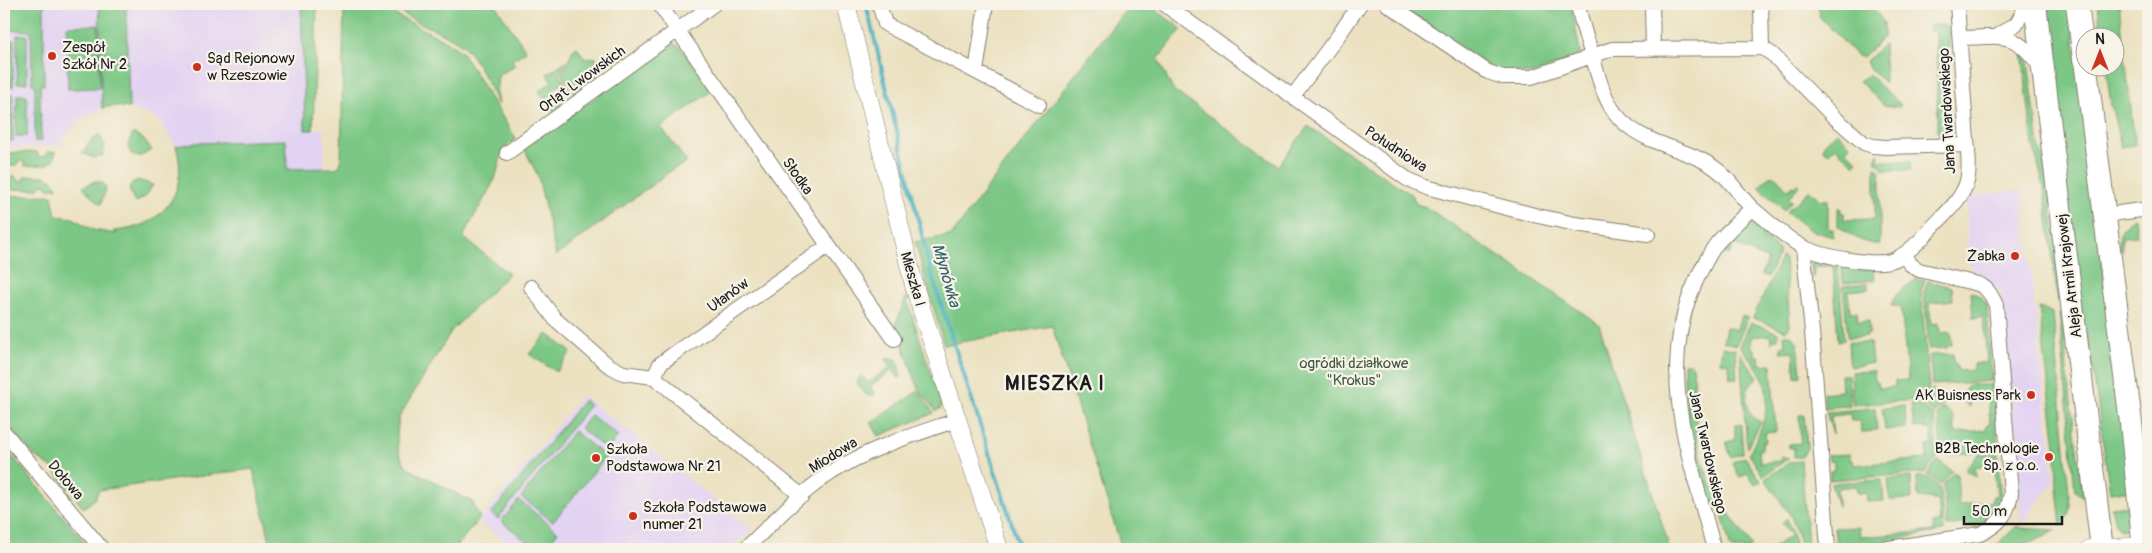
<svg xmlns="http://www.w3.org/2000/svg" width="2152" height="553" font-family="Pangolin,sans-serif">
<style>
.built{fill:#e3d3f2}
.green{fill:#7cc785;stroke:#4c7250}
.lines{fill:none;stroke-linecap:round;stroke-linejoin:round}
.stream{stroke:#41aebf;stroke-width:4}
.minor-casing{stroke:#847e6e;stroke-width:16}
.tertiary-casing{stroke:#847e6e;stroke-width:19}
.primary-casing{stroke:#847e6e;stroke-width:24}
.minor{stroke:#fff;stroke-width:14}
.tertiary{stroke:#fff;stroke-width:18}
.primary{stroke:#fff;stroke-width:22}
.poi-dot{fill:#c8321e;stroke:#f7f3e8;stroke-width:2}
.labels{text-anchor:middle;stroke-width:4.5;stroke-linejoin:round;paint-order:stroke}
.poi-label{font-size:15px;fill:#1c1c1c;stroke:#f7f3e8;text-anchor:start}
.street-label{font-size:15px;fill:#1c1c1c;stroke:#f7f3e8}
.park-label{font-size:15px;fill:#3e5841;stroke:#f7f3e8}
.water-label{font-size:16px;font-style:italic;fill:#2d5e65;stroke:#f7f3e8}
.district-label{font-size:20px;font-weight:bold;letter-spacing:1px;fill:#1c1c1c;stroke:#f7f3e8}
</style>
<rect width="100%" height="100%" fill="#f7f3e8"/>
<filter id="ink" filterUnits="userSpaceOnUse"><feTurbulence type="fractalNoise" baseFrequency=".02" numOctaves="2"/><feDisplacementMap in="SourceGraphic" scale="10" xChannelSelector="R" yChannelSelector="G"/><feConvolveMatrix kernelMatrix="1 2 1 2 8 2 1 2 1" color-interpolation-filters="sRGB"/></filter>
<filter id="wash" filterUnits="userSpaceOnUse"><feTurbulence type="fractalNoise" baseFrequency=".0096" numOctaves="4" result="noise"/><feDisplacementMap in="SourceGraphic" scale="20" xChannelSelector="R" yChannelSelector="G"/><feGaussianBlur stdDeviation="1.12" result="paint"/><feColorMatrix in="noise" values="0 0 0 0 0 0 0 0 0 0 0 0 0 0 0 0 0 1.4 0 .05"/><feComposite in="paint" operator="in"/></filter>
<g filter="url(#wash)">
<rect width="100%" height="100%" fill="#ebe1c0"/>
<!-- built -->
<path class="built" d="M4 4H99L102 108 79 120 67 133 59 146 4 148Z
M126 4H301L305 129H324L325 168 287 169 286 141 195 143 176 146 161 123 151 116 129 108Z
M2022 190 2054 482 2021 523 2002 295 1969 264 1966 197Z
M582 395 752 529 730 549H517L478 522Z"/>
<!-- green -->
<path class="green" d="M4 4H44V85H40L41 141H35V85L32 84 31 31 4 30Z
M99 4H126L129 108 115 106 102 108Z
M301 4H317L313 130H305Z
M344 4H385L396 15 446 41 462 52 516 139 503 150 495 179 463 237 509 274 452 330 399 417C396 437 395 452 408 468L472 502 480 518 454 549H272L253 469 99 490 95 499 83 508 54 470 34 455 4 422V196L52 195 56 216 73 218 93 230 117 234 114 231C162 228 190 192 176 146L195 143 286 140 287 169 336 168 341 164Z
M391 4H495L526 51 512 60 515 65 498 76 496 93 498 105C490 89 476 56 462 45 440 28 410 24 391 4Z
M1130 4H1147L1182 29 1158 59 1173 90 1278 166 1308 126 1412 195 1416 204 1426 207 1599 324 1670 549H1122L1052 326 944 345 915 242 952 235 980 197Z
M1407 4H1571L1580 52 1577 57 1534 74 1496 71 1406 12Z
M1819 4H1870L1884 23V37L1863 57 1857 56 1819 16Z
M2043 4H2070L2130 490 2110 493 2092 363 2078 295Z
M2098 4H2119L2135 145 2121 147 2111 105 2106 68H2114V38L2102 37 2101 36Z
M98 25 100 88 68 89 67 26Z
M1929 25H1944L1948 28 1950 60 1942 62 1947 135 1940 138 1938 131 1936 32 1929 31Z
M17 35H27V83H17Z
M4 40H14L13 87H4Z
M672 43 680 47 713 90 661 127 687 162 672 170 556 256 538 176 524 148Z
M1884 44 1885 83 1869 68 1866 61Z
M577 47 585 59 591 57 596 58 604 74 572 99 569 95 574 92 562 75 573 50Z
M2022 52 2028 61 2039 146 2047 172 2064 300 2058 301 2044 187 2033 145Z
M566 61 560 75 569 90 567 91 562 83 551 91 562 106 553 113 539 91 552 82 547 74Z
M1869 75 1901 105 1899 107 1884 105 1859 81Z
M4 94H13V141H4Z
M17 95H27V136H16Z
M1837 132 1850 145 1846 150 1858 162 1855 165 1835 147 1829 153 1823 149 1824 144Z
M133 133 143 139 152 150 139 157 132 155 128 147Z
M99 134 105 146 103 155 94 158 82 153 89 143Z
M37 152 38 156 42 157 45 156 47 152H56L53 161 45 165 25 166 24 162 20 161 15 166H4V153Z
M1878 153 1879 161H1911V170H1884L1875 161Z
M1875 167 1880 171V244C1863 245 1852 235 1838 226V208H1841V213H1844V220L1875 219Z
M15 176 17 180 22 181 25 176C38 176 53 173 57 188H48L47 185 42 184 38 189 4 190V177Z
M1769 176H1775L1788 190 1793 186 1795 187 1798 184 1800 185 1788 198 1792 201 1784 210 1759 187Z
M138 180 153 185 146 196 135 203 129 189 132 183Z
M95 181 103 183 106 188 101 204 96 201 83 187Z
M1810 190 1821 200H1828V229H1833V237L1810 230 1786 212Z
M2135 218 2137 236 2122 237V253C2115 239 2121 224 2135 218Z
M1755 221 1770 230 1764 237 1780 251 1768 277 1761 274 1768 260 1734 244 1729 255 1722 252 1743 226Z
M1782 256 1785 260 1790 326 1786 331 1753 318Z
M1816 258 1838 263 1844 340 1838 341 1833 266 1814 267V278L1812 277 1811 265Z
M1842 264 1874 270 1875 280 1843 283Z
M1917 279 1925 280 1921 291 1929 389 1916 400 1853 405 1851 372 1874 371 1875 382H1878L1879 388 1895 387V381L1908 380 1901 306H1891C1893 294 1907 286 1917 279Z
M1928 281 1952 287 1953 300 1929 303 1931 324 1939 323 1940 333 1951 332 1952 345 1947 346V348L1929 349 1924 292Z
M1868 283V289L1848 291 1850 312H1857L1858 322 1869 321V334H1866V336L1848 338 1843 286Z
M1971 292 1982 297 1987 305 1992 381 1932 385 1930 355 1953 354 1954 365H1957L1958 371 1974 370V364L1987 362 1983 317 1973 318Z
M906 297 941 403V408L936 411 919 390 899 334 894 329Z
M2039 308 2053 313 2070 505 2069 515 2061 525 2057 488 2056 446Z
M2059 313H2064L2066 362 2083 497 2075 491Z
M1742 316 1748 318 1736 345 1723 342 1726 327 1736 330Z
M1751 322 1778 333V339L1773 340 1771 343 1770 335 1751 337 1752 349H1755V356H1759L1760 365 1771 364 1776 432 1765 433 1766 442 1762 443V449H1759L1760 463 1781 461V456L1789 458 1763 476 1749 454C1761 430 1775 402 1761 375 1756 365 1747 355 1740 346Z
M547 334 571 352 556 372 529 354Z
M1784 335H1791L1798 343 1801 376 1795 377 1793 351 1781 352V346H1785Z
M1848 342 1870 343 1872 363 1850 367Z
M1722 347 1735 349 1737 378H1730L1729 364 1720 362Z
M1740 353 1758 377C1742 387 1742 415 1761 422L1747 448Z
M892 358 897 360 901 377 898 378 893 370 870 386 875 394 871 396 865 394 858 384V379L862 375 868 383 891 367 886 359Z
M1684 363H1690L1693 366 1697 442 1704 467 1716 495 1752 546 1748 549H1731L1720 507 1711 509C1697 461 1683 413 1684 363Z
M1841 375H1848L1850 405 1825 408 1823 393 1842 391Z
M1968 385H1993L1998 450 1941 455 1938 415 1943 407 1953 416 1955 433 1985 430 1987 424H1990L1988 394 1969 396 1970 407 1959 397Z
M1932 389 1947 398 1935 414 1919 401Z
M918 391 934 413 879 436 871 423Z
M584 400 590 405 498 519 491 514Z
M1911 404H1919L1934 416 1937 457 1925 473 1830 480V471L1834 470V461H1829L1828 455 1850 454V460H1853L1854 465 1927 459V446L1932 445 1931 429H1925V427L1914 428Z
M1905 406 1906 428 1885 430 1882 408Z
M1875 408 1877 431 1861 432 1860 421H1851L1850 414 1831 416 1833 434 1826 412Z
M591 415 618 436 607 450 580 428Z
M1799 415H1804L1807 448 1802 457H1794V448H1789V444L1801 443Z
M1735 424H1741L1743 453 1731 457 1726 442 1735 440Z
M574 431 606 457 553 522 521 497Z
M4 446 90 549H4Z
M1998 453 2001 504C1994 517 1984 524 1969 527L1967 523 1947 526 1943 485 1954 472 1957 475 1959 505 1991 502 1993 496H1997L1994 466 1975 467 1976 477 1965 469 1979 454Z
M1745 457 1761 481 1755 485 1747 473 1741 477 1739 476 1732 462Z
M1938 460 1952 471 1940 485 1927 475Z
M1801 461 1808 545 1805 549H1802L1791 516 1765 479 1790 462Z
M1911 477 1912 499 1890 500 1888 479Z
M1917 477H1926L1940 488 1944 531 1840 548 1837 547 1834 528 1859 527 1860 537 1934 531 1933 523 1940 522 1938 500H1932L1931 498H1918Z
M1882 480 1884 501 1867 502 1866 493H1857L1856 486 1837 488 1838 506 1831 483Z
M519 500 558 532 545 549H536L501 521Z
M2130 505V518L2125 529 2120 530 2115 524 2111 507Z
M1787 518 1797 549H1774L1773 548 1791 535 1782 523Z
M2017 526 2021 528 2056 530C2040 542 2006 549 1987 549L1998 544Z"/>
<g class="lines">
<!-- stream -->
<path class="stream" d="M866 4 932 276 1020 549"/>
</g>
</g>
<g filter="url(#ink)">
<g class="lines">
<defs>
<path id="minor" d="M659 4 894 339
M879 4 885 24 1039 105
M1164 4 1407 179 1426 187 1538 216 1575 224 1648 234
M1387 4 1488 72 1503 77H1532L1612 49 1762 48 1772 54 1834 117 1864 143 1873 146 1885 147 1967 145
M1578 4C1581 23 1587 40 1593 58 1604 97 1611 123 1652 140 1674 150 1702 156 1720 172 1733 183 1741 198 1753 209 1768 221 1783 236 1801 246 1820 256 1877 268 1896 259 1909 252 1919 242 1928 232 1941 217 1962 201 1967 181 1971 166 1967 145 1966 128 1963 87 1960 45 1957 4
M1652 4 1653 49
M1761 4 1762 48
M1998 35 2016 24 2028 4
M1960 38C2002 38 2012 28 2040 66
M976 72 986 4
M1293 96 1338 36 1360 4
M507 153 714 4
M2105 215 2148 209
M1803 247 1812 331 1828 549
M531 287 555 319 608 365 623 373 654 377 802 496
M654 377 660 364 672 355 828 246
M4 432 102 549
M745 549C772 524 799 493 831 473 869 448 914 435 957 420
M1714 549C1691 460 1655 373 1695 283 1701 270 1708 255 1717 243 1728 231 1741 219 1752 208
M1883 549 1980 534C1999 525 2008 514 2011 493L1996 305C1991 295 1988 288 1978 284L1919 270 1910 264 1905 253"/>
<path id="tertiary" d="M846 4 915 289 999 549
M2090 549 2148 546"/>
<path id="primary" d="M2035 4 2102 549
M2077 4 2084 59
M2086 68 2131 423 2144 549"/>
</defs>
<!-- minor casing -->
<use href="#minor" class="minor-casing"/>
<!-- tertiary casing -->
<use href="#tertiary" class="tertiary-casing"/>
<!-- primary casing -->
<use href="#primary" class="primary-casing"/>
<!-- minor -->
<use href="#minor" class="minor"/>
<!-- tertiary -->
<use href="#tertiary" class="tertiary"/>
<!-- primary -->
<use href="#primary" class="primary"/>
</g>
</g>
<!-- markers -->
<g class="poi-dot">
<circle cx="52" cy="56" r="5"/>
<circle cx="197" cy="67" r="5"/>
<circle cx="2015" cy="256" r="5"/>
<circle cx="2031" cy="395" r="5"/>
<circle cx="2049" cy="457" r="5"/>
<circle cx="596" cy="458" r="5"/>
<circle cx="633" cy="516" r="5"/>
</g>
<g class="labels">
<!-- poi labels -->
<g class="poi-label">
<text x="62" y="52">Zespół<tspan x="62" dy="17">Szkół Nr 2</tspan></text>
<text x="207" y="63">Sąd Rejonowy<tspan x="207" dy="17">w Rzeszowie</tspan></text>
<text x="2005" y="261" text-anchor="end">Żabka</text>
<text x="2021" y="400" text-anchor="end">AK Buisness Park</text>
<text x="2039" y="453" text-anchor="end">B2B Technologie<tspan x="2039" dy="17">Sp. z o.o.</tspan></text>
<text x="606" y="454">Szkoła<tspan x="606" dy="17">Podstawowa Nr 21</tspan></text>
<text x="643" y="512">Szkoła Podstawowa<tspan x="643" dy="17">numer 21</tspan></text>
</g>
<!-- street labels -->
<g class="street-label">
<text transform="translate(582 79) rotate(-36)" y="5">Orląt Lwowskich</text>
<text transform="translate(1947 111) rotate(-93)" y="5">Jana Twardowskiego</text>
<text transform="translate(1396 149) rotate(33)" y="5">Południowa</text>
<text transform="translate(798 176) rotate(55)" y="5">Słodka</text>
<text transform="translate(2069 276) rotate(-97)" y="5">Aleja Armii Krajowej</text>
<text transform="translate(913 279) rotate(74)" y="5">Mieszka I</text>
<text transform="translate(728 295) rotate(-36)" y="5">Ułanów</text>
<text transform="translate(1708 452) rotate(77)" y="5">Jana Twardowskiego</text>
<text transform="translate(833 455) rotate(-32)" y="5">Miodowa</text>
<text transform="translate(66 480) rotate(50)" y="5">Dołowa</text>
</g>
<!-- park labels -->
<g class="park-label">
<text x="1354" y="368">ogródki działkowe<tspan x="1354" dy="17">"Krokus"</tspan></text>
</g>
<!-- water labels -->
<g class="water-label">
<text transform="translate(947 275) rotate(74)" y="6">Młynówka</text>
</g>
<!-- district labels -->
<g class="district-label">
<text x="1055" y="390">MIESZKA I</text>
</g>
</g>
<!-- margin -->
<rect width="2152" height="553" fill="none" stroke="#f7f3e8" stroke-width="20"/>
<!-- north arrow -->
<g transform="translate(2100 52)"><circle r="24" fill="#f7f3e8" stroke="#9f9d96"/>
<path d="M0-4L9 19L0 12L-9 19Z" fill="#c8321e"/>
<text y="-8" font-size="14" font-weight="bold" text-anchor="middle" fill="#1c1c1c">N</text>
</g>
<!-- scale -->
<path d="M1964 516v8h98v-8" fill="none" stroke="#1c1c1c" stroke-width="2.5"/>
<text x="1972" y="516" font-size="15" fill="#1c1c1c" stroke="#f7f3e8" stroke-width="4" paint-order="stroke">50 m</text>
</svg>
